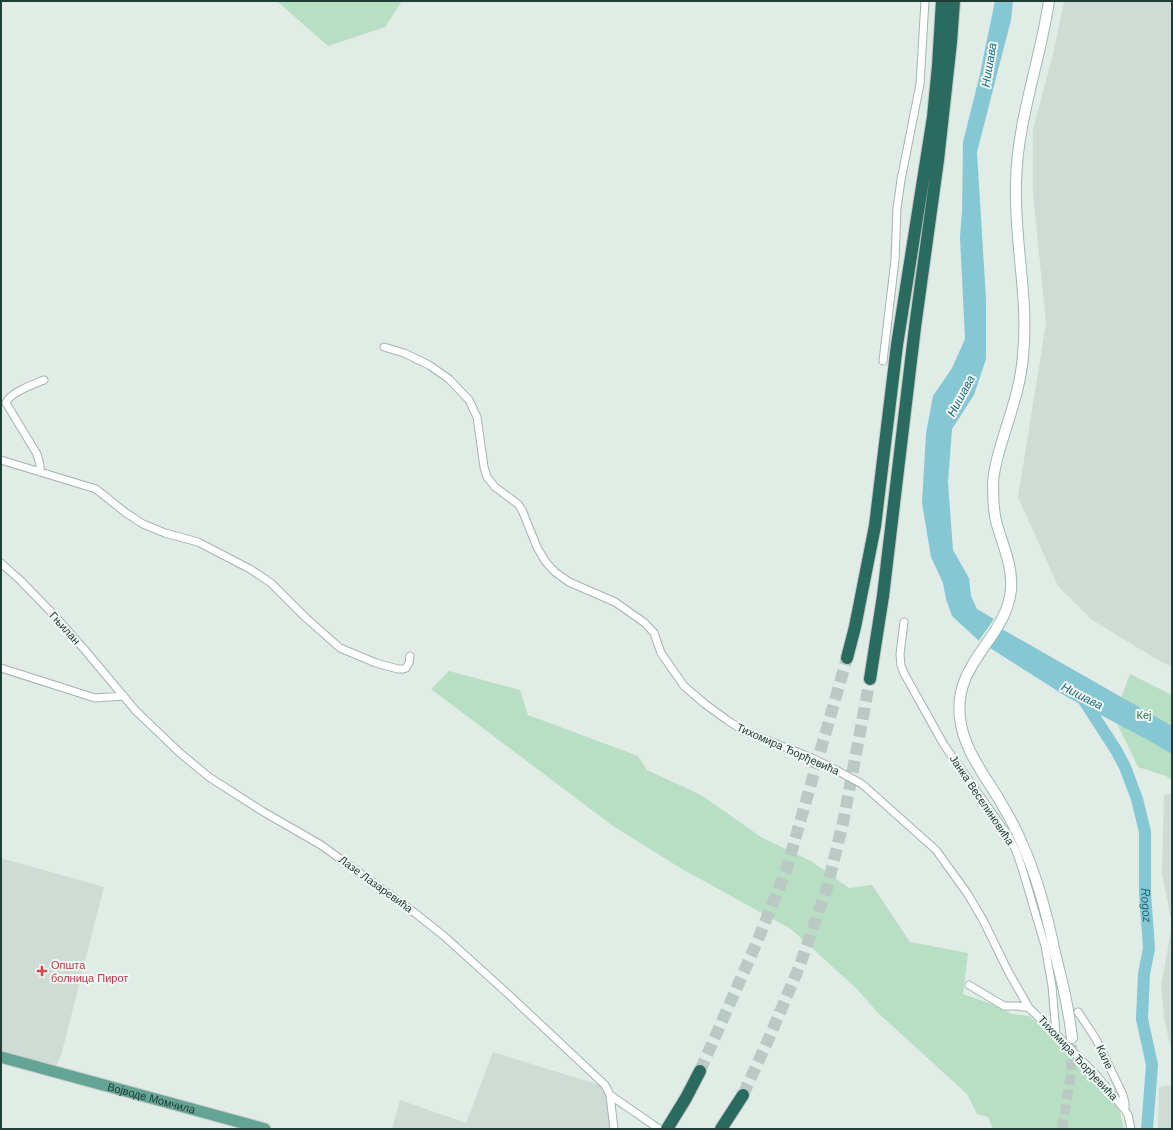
<svg xmlns="http://www.w3.org/2000/svg" width="1173" height="1130" font-family="Arial,sans-serif">
<style>
.built{fill:#cfdcd6}
.green{fill:#b8dec3}
.water{fill:#86c7d4}
.pier{fill:#e1ece7}
.lines{fill:none;stroke-linecap:round;stroke-linejoin:round}
.river{stroke:#86c7d4;stroke-width:12}
.secondary-tunnel{stroke:#bac9c4;stroke-width:10;stroke-dasharray:10 5;stroke-linecap:butt}
.motorway-tunnel{stroke:#bac9c4;stroke-width:12;stroke-dasharray:12 6;stroke-linecap:butt}
.minor-casing{stroke:#a3b4ae;stroke-width:9}
.secondary-casing{stroke:#9eb8af;stroke-width:12}
.primary-casing{stroke:#c1c9c7;stroke-width:13}
.motorway-casing{stroke:#c1c9c7;stroke-width:14}
.minor{stroke:#fff;stroke-width:7}
.secondary{stroke:#fff;stroke-width:10}
.primary{stroke:#63a494;stroke-width:11}
.motorway{stroke:#2b6b5f;stroke-width:12}
.health-dot{fill:#e0444e;stroke:#f1f8f5;stroke-width:1.5}
.labels{text-anchor:middle;stroke-width:4;stroke-linejoin:round;paint-order:stroke}
.street-label{font-size:11px;fill:#203d36;stroke:#f1f8f5}
.park-label{font-size:11px;fill:#287647;stroke:#f1f8f5}
.health-label{font-size:11px;fill:#be3a42;stroke:#f1f8f5;text-anchor:start}
.water-label{font-size:12px;font-style:italic;fill:#176a7c;stroke:#f1f8f5}
</style>
<rect width="100%" height="100%" fill="#e1ece7"/>
<!-- built -->
<path class="built" d="M1064 1H1172V667L1156 659 1092 620 1058 586 1018 497 1046 323 1033 194V129L1053 54Z
M1172 793V1054L1164 1018 1161 986 1172 925 1162 873 1164 795Z
M1 858 104 887 61 1056 54 1070 1 1056Z
M493 1052 600 1085 607 1095 612 1129H392L400 1100 466 1123Z
M1172 1085V1129H1158L1159 1087Z"/>
<!-- green -->
<path class="green" d="M277 1H402L385 27 328 46Z
M449 671 520 690 528 715 638 756 647 770 701 795 761 837 811 861 849 888 872 885 910 942 968 953 963 994 994 1005 1012 1014 1029 1016 1080 1062 1098 1087 1118 1104 1124 1129H993L988 1117 977 1114 967 1094 877 1012 857 989 791 929 682 869 613 826 431 689Z
M1130 674 1172 695V780L1166 776 1138 767 1114 717Z"/>
<!-- water -->
<path class="water" d="M995 1H1013L1011 20 977 152 986 299V359L974 395 952 429 948 482 953 550 969 578 971 596 977 609 994 619 979 641 952 616 946 599 943 583 931 557 922 503 926 433 933 396 952 368 965 339 960 237 962 211 963 142 979 78Z
M1002 629 1172 726V754L1146 739 1067 697 990 648Z"/>
<!-- pier -->
<path class="pier" d="M996 617V620L980 642 977 643Z"/>
<g class="lines">
<!-- river -->
<path class="river" id="s1" d="M1081 696 1116 750 1125 767 1137 799 1145 832V893L1149 948 1144 974 1142 1019 1152 1065 1147 1129"/>
<!-- secondary-tunnel -->
<path class="secondary-tunnel" d="M1062 1129 1071 1074 1072 1038"/>
<!-- motorway-tunnel -->
<path class="motorway-tunnel" d="M700 1071 757 942 786 871 847 658
M743 1095 769 1038 800 965 827 888 843 823 870 679"/>
<defs>
<path id="minor" d="M384 347 404 353 429 365 449 379 469 400 477 417 484 467 487 477 495 487 518 504 522 510 537 547 545 561 555 572 569 582 615 602 645 623 654 633 661 653 684 686 705 704 727 720 744 731 812 758 836 770 862 784 936 850 967 893 983 920 1008 971 1029 1008 1056 1034 1098 1077 1125 1110
M883 361 895 260 897 208 901 180 920 84 925 1
M1 460 96 489 126 513 143 524 165 533 198 542 250 569 271 583 305 617 340 648 376 663 398 669H403L406 668 409 663 410 656
M40 472V465L37 454 6 403C9 393 34 384 44 380
M1 563 20 580 54 615 84 649 136 711 180 753 209 777 262 811 321 845 415 913 444 936 507 993 605 1085 610 1095 614 1129
M904 622 900 654 901 666 905 675 944 745 1009 837 1016 851 1022 868 1045 946 1052 986 1056 1034
M1 668 95 698 124 696
M969 985 1004 1006H1018L1029 1008
M1078 1012 1096 1039 1123 1095 1125 1103V1110L1128 1115 1131 1129
M610 1095 659 1129"/>
<path id="secondary" d="M1049 1C1040 62 1017 121 1016 183 1014 241 1029 298 1023 356 1021 383 1012 409 1004 435 999 451 994 466 993 483 993 495 993 509 996 521 1002 544 1013 565 1011 590 1006 639 953 662 960 718 963 747 982 772 997 796 1005 810 1014 824 1020 839 1037 875 1047 914 1055 953 1062 981 1069 1009 1072 1038"/>
<g id="primary">
<path id="s2" d="M1 1057 265 1129"/>
</g>
<path id="motorway" d="M847 658 855 627 875 526 897 345 933 117 938 66 942 1
M870 679 883 596 915 327 938 160 951 42 954 1
M667 1129 686 1098 700 1071
M721 1129 743 1095"/>
</defs>
<!-- minor casing -->
<use href="#minor" class="minor-casing"/>
<!-- secondary casing -->
<use href="#secondary" class="secondary-casing"/>
<!-- primary casing -->
<use href="#primary" class="primary-casing"/>
<!-- motorway casing -->
<use href="#motorway" class="motorway-casing"/>
<!-- minor -->
<use href="#minor" class="minor"/>
<!-- secondary -->
<use href="#secondary" class="secondary"/>
<!-- primary -->
<use href="#primary" class="primary"/>
<!-- motorway -->
<use href="#motorway" class="motorway"/>
</g>
<!-- markers -->
<path class="health-dot" d="M40 965h4v4h4v4h-4v4h-4v-4h-4v-4h4z"/>
<g class="labels">
<!-- street labels -->
<g class="street-label">
<text transform="translate(65 628) rotate(48)" y="4">Гњилан</text>
<text transform="translate(788 749) rotate(24)" y="4">Тихомира Ђорђевића</text>
<text transform="translate(982 800) rotate(56)" y="4">Јанка Веселиновића</text>
<text transform="translate(376 884) rotate(36)" y="4">Лазе Лазаревића</text>
<text transform="translate(1105 1057) rotate(65)" y="4">Кале</text>
<text transform="translate(1078 1058) rotate(47)" y="4">Тихомира Ђорђевића</text>
<text dy="4" stroke="none"><textPath href="#s2" startOffset="156">Војводе Момчила</textPath></text>
</g>
<!-- park labels -->
<g class="park-label">
<text x="1144" y="719">Кеј</text>
</g>
<!-- health labels -->
<g class="health-label">
<text x="51" y="969">Општа<tspan x="51" dy="13">болница Пирот</tspan></text>
</g>
<!-- water labels -->
<g class="water-label">
<text transform="translate(989 65) rotate(-81)" y="4">Нишава</text>
<text transform="translate(961 396) rotate(-62)" y="4">Нишава</text>
<text transform="translate(1082 696) rotate(27)" y="4">Нишава</text>
<text dy="4" stroke="none"><textPath href="#s1" startOffset="225">Rogoz</textPath></text>
</g>
</g>
<!-- border -->
<rect width="1173" height="1130" fill="none" stroke="#203d36" stroke-width="4"/>
</svg>
